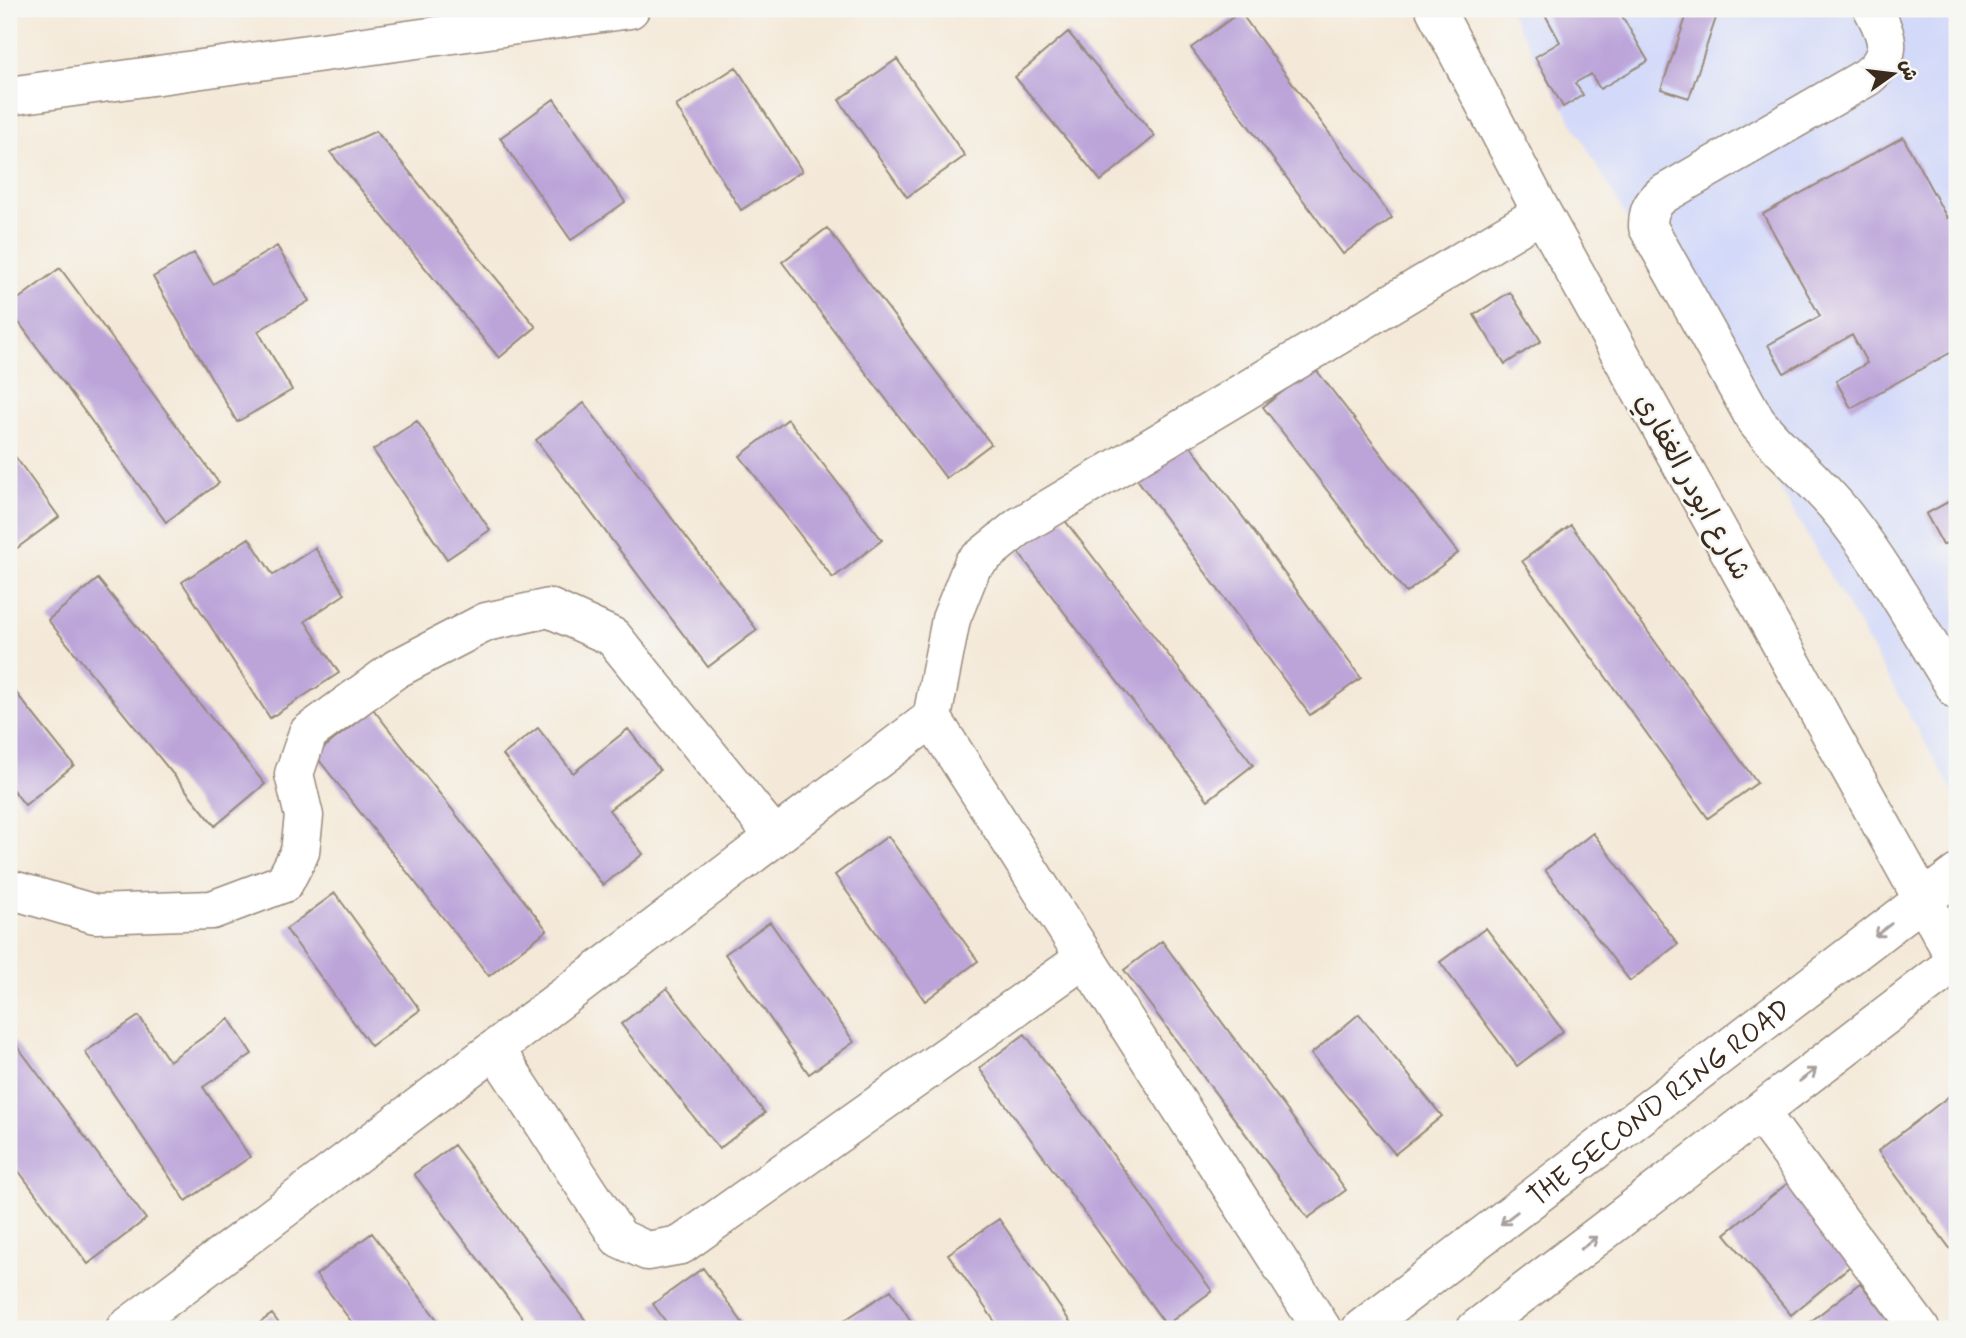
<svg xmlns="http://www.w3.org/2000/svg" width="1966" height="1338" font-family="Mynerve,'Playpen Sans Arabic',sans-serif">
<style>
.built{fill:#d3d9f9}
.building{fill:#bca4d9}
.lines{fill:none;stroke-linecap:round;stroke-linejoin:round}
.minor-casing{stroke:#988a7b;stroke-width:41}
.highway-casing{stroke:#988a7b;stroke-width:41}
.minor{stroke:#fff;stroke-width:38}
.highway{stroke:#fff;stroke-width:38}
.oneway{stroke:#a79f9a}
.labels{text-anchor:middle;stroke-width:5;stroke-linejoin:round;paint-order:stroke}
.street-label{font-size:28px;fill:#3b2a1e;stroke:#f6f6f2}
</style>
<rect width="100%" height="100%" fill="#f6f6f2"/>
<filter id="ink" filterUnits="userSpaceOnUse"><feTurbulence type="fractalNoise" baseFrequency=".0143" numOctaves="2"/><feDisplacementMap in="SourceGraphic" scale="14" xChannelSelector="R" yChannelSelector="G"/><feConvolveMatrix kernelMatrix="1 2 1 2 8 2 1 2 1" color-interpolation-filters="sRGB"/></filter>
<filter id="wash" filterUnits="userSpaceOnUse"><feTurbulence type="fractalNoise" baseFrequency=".00686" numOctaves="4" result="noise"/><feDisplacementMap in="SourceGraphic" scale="28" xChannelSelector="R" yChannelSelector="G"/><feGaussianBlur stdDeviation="1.57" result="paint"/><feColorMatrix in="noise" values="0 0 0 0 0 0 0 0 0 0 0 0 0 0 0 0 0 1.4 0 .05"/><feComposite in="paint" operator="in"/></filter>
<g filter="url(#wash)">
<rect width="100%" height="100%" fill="#f4e9d8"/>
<!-- built -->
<path class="built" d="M1508 9H1957L1956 797 1535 57Z"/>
<g id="blocks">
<!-- building -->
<path class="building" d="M1542 9H1618L1648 61 1600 89 1591 74 1575 83 1583 95 1563 107 1535 57 1560 42Z
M1689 9H1719L1689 98 1661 89Z
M1240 12 1392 218 1343 254 1191 48Z
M1068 32 1155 136 1101 181 1015 77Z
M897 59 965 156 907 197 839 100Z
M736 67 802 171 741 210 676 106Z
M554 99 625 202 571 240 500 138Z
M376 131 536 327 499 358 330 152Z
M1903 137 1947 218 1957 212V349L1851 408 1836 381 1867 363 1852 335 1784 373 1768 345 1820 316 1763 214Z
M827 228 991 444 946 478 782 262Z
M277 246 309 301 258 331 292 390 237 422 153 277 194 253 213 284Z
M60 268 219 483 166 522 9 309V306Z
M1510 292 1541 341 1505 364 1474 315Z
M1314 367 1458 553 1406 593 1263 407Z
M584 403 757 630 708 667 536 440Z
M788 419 882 540 833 578 740 456Z
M417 421 490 530 447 559 373 450Z
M1185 438 1361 678 1310 715 1134 475Z
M9 448 59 517 9 554Z
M1957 497V543L1955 538 1943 545 1926 514Z
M1063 518 1253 765 1208 800 1018 552Z
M1571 525 1757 783 1708 818 1522 561Z
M249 538 273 575 315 548 345 594 305 621 339 673 270 718 182 582Z
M98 579 265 784 215 826 48 620Z
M9 684 74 765 25 805 9 785Z
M373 709 547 930 489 976 315 755Z
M538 728 573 773 628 729 660 770 609 810 643 854 603 885 503 755Z
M1593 833 1678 944 1630 981 1545 870Z
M888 836 978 961 925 1001 835 875Z
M335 893 420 1010 371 1046 286 929Z
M770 922 854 1042 809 1074 725 954Z
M1486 928 1563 1031 1517 1066 1440 962Z
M1162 941 1346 1190 1308 1218 1124 970Z
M667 988 765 1113 719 1149 621 1024Z
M1359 1014 1442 1116 1395 1154 1311 1054Z
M139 1016 169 1061 229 1019 252 1054 203 1087 250 1157 186 1201 85 1052Z
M1025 1034 1212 1291 1166 1325 979 1068Z
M9 1035 146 1219 88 1264 9 1158Z
M1957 1090V1258L1878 1151Z
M454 1145 592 1329H531L414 1174Z
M1789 1182 1855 1262 1791 1315 1725 1234Z
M999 1219 1075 1329H1000L948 1254Z
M372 1233 444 1329H357L316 1275Z
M703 1268 747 1329H671L653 1304Z
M1860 1283 1896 1329H1801Z
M891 1290 916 1329H851L845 1320Z
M272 1314 283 1329H251Z"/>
</g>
</g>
<g filter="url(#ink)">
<use href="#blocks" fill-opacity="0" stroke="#988a7b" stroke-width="2"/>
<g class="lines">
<defs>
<path id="minor" d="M1435 9 1542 213 1957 961
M1873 9C1888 37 1895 55 1867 77L1662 195C1651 205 1648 212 1648 227L1756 421C1784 456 1820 483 1847 519 1888 572 1921 633 1957 690
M9 96 630 9
M932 718 1322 1329
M9 889 95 914 212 910 284 883 300 852 304 816 294 774 308 733 396 669 486 622 549 608 613 637 775 837
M495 1049 619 1238 647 1251 681 1245 1085 958
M1760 1113 1920 1329
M125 1329 932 718 951 619 973 564 1020 526 1542 213"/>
<g id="highway">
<path id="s1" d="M1361 1329 1957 874"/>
<path d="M1476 1329 1957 961"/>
</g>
</defs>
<!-- minor casing -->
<use href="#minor" class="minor-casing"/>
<!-- highway casing -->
<use href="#highway" class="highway-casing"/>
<!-- minor -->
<use href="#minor" class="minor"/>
<!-- highway -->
<use href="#highway" class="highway"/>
</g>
<!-- one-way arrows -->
<defs><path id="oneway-shaft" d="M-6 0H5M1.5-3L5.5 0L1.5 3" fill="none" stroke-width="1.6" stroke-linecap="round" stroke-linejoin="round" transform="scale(1.75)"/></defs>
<g class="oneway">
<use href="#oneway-shaft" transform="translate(1883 930) rotate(142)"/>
<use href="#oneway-shaft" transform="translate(1808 1075) rotate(-37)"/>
<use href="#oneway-shaft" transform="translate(1509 1218) rotate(143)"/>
<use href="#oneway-shaft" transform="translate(1589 1243) rotate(-37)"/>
</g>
</g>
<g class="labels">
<!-- street labels -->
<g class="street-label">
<text transform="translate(1694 486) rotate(61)" y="10">شارع ابودر الغفاري</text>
<text dy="10" stroke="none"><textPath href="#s1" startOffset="374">THE SECOND RING ROAD</textPath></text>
</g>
</g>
<!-- margin -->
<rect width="1966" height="1338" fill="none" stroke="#f6f6f2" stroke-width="35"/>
<!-- north arrow -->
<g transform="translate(1893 74) rotate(76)" stroke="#f6f6f2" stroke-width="5" paint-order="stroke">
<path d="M0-5L12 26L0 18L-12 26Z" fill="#3b2a1e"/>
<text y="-10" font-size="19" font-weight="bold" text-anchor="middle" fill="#3b2a1e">ش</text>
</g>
</svg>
